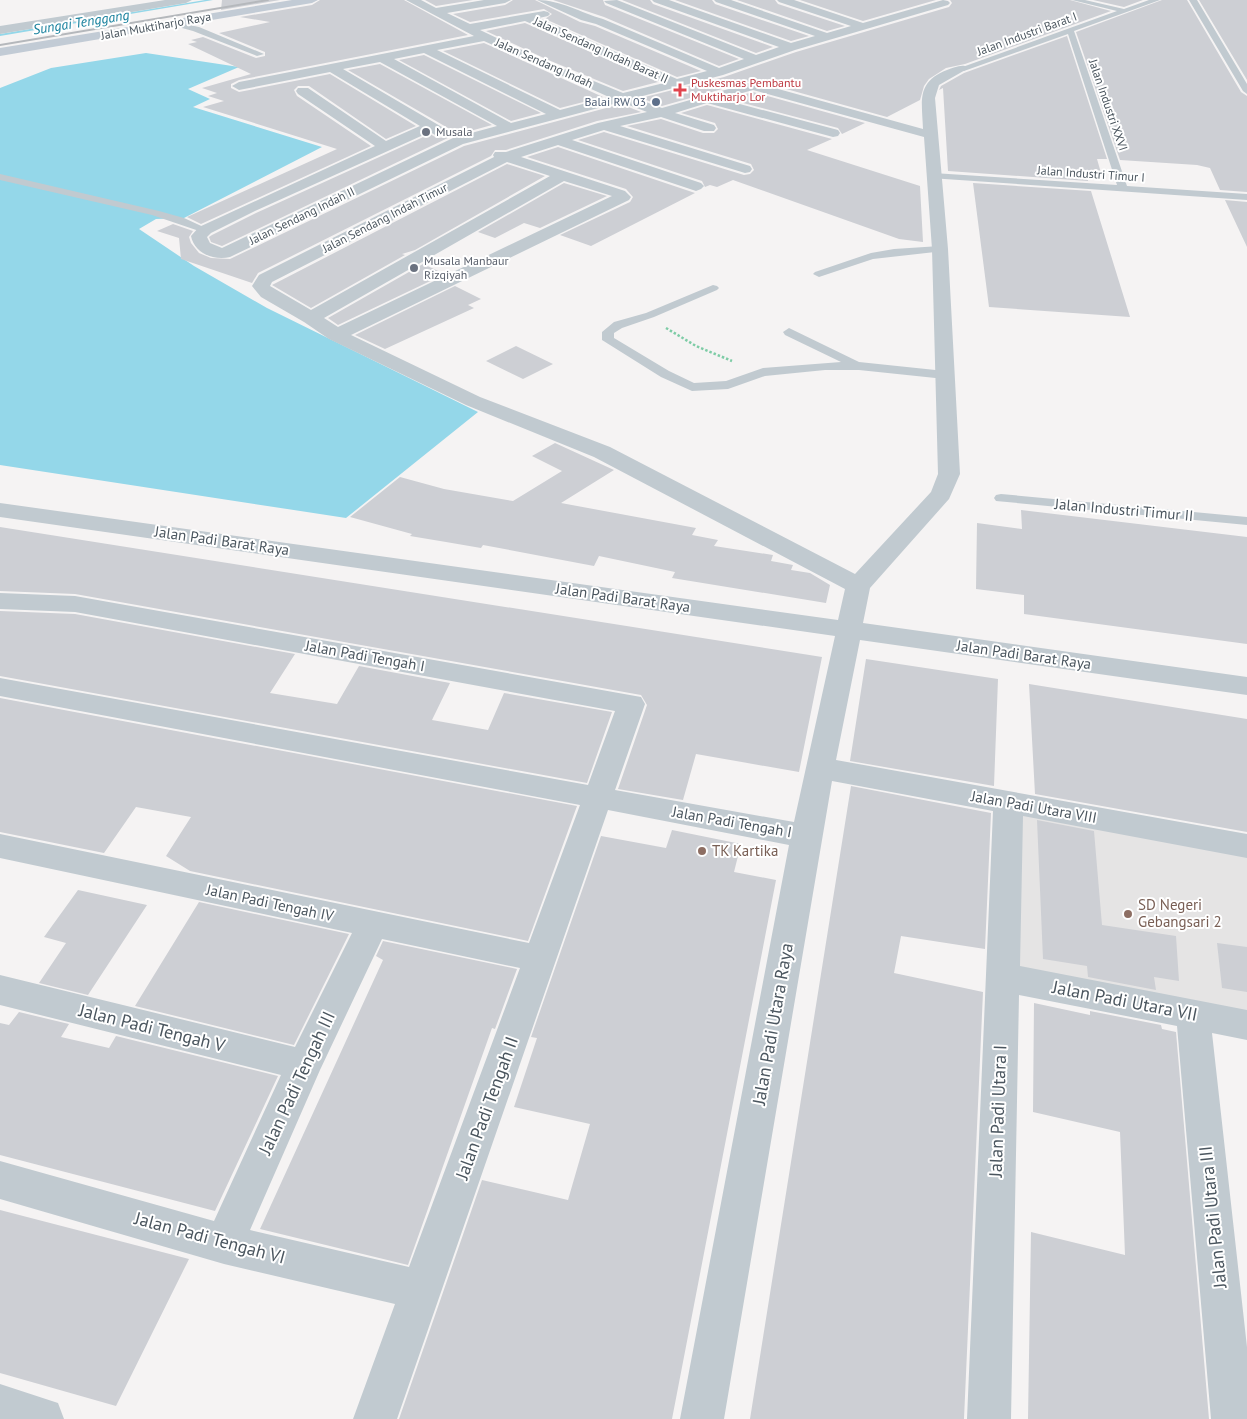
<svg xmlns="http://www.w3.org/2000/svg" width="1247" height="1419" font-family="'PT Sans',sans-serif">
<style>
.education{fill:#e5e4e4}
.water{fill:#94d7e9}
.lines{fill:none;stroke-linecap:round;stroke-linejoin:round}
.stream{fill:#94d7e9;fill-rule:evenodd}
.building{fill:#cdcfd4}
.path{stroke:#7ecca6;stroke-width:2.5;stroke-dasharray:2.5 2;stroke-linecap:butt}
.lane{fill:#c1cad0;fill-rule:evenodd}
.street{fill:#c1cad0;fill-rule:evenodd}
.secondary{fill:#c2cbd5;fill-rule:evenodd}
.rail{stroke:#b5b8bc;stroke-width:2}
.health-dot{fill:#e0444e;stroke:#fff;stroke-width:2}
.service-dot{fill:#5c6f8a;stroke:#fff;stroke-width:2}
.worship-dot{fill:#6b7280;stroke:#fff;stroke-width:2}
.education-dot{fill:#8d6e63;stroke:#fff;stroke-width:2}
.labels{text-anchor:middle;stroke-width:4;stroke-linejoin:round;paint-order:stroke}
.far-street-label{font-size:12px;fill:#4b565f;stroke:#fff}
.far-health-label{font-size:12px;fill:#be3a42;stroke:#fff;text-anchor:start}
.far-service-label{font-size:12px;fill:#4e5e75;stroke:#fff;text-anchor:end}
.far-worship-label{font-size:12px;fill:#5b616d;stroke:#fff;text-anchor:start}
.far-water-label{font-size:14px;font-style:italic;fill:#137e9b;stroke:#fff}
.street-label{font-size:15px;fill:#4b565f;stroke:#fff}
.education-label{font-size:15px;fill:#785e54;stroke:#fff;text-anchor:start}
.near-street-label{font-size:18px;fill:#4b565f;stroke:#fff}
</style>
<rect width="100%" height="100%" fill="#f5f3f3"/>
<!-- education -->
<path class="education" d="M1012 809 1247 851V1021L1008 976Z"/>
<!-- water -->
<path class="water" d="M146 53 239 67 188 89 210 99 193 107 322 147 184 218 156 219 139 229 194 266 267 308 478 412 346 518 0 465V88L51 68Z"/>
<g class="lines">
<!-- stream -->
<path class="stream" d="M205 0H213L0 36V34Z"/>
</g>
<!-- building -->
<path class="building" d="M222 0H280L221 10Z
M320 0H404L468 35 239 80 231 84V88L239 92 330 74 416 126 386 139 309 86H298L294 90 297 96 371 146 201 224 187 217 337 149 203 107 224 101 208 96 217 93 202 88 251 74 188 44 197 42 191 40 203 37 256 58 265 56V52L219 33 270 22 240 17 312 5Z
M425 0H473L436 6Z
M513 0H535L580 22 595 26 701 71 677 77 545 19 552 14 544 9 470 22 453 14 505 5Z
M553 0H603L605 5 739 59 719 66 604 17Z
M622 0H650L653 4 773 47 756 53Z
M675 0H712L715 4 809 36 791 41Z
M737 0H775L778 4 845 26 827 31Z
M800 0H936L863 21Z
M950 0H1070L1111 11 965 64 946 68 929 79 924 86 920 100 887 117 754 80 662 106 641 98 724 77 796 52 949 7 952 3Z
M1093 0H1143L1124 7Z
M1162 0H1187L1241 92 1247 96V192L1220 190 1210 168 1197 165 1120 160 1076 32Z
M1199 0H1247V80Z
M525 23 658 82 623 91 546 59 486 31Z
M1067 36 1107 159H1097L1103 180 1088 179V181L948 171 943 88 939 90 941 86 964 73Z
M484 43 603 97 560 108 443 51Z
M424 55 541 113 511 121 399 60Z
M380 64 492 125 452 136 222 246 211 242 209 237 212 235 256 213 430 134 437 138 449 137 451 132 448 128 348 70Z
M753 92 865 123 842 134 838 128 728 99Z
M621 104 641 112 597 121 506 150H495L491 156 258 273 252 283 181 259 179 238 157 231 173 224 193 231 189 237 191 243 199 253 211 258 230 259 464 146Z
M707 105 832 139 807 150 920 186 923 242 899 239 733 180 717 187 710 185 705 187 702 181 578 140 604 132 744 175 750 174 754 170 751 164 627 126 661 119 703 133H714L718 129 715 123 681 113Z
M558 147 695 193 591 246 560 235 630 202 633 197 626 189 527 157Z
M507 164 545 176 415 250 402 254 405 255 311 308 272 285Z
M564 183 607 196 540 228 524 223 495 238 478 232Z
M973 183 1091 191 1130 317 989 307Z
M1225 200 1247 202V247Z
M423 264 445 274 338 325 328 318Z
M455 286 481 299 468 305 474 308 385 349 355 335Z
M516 346 553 364 523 379 486 361Z
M555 443 614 470 561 503 696 528 692 535 718 540 714 546 773 555 771 561 793 565 791 570 810 573 830 585 826 603 672 578 675 572 599 556 594 566 483 545 481 548 446 542 410 536 412 534 350 517 400 477 444 489 513 501 562 471 532 456Z
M1021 510 1247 537V644L1024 614V595L976 589 977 523 1022 529Z
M0 527 822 657 799 772 696 754 683 800 618 789 647 705 641 695 75 594 0 591Z
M0 611 75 614 295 654 270 693 337 704 359 666 450 683 432 720 488 730 504 693 612 712 587 783 0 676Z
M866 659 998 679 994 786 850 761Z
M1029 684 1247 719V832L1035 794Z
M0 698 577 806 528 941 190 871 166 856 191 817 136 807 104 853 0 832Z
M851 786 991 813 985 949 901 936 894 973 983 992 964 1419H750Z
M1037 820 1094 831 1102 925 1176 936 1179 981 1154 977 1156 990 1088 977 1087 966 1043 959Z
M672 830 741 844 734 872 776 880 672 1419H399L482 1180 568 1200 590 1124 514 1107 537 1038 531 1037 601 836 666 848Z
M78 890 147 905 88 995 39 983 66 943 44 937Z
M199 902 349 934 294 1045 135 1006Z
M383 941 517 969 495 1029 492 1028 408 1265 260 1229 383 960 376 956Z
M1217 943 1247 947V992L1222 988Z
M1034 1003 1090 1015V1011L1161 1025 1162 1029 1176 1032 1209 1419H1028L1031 1232 1125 1255 1120 1132 1033 1112Z
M19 1012 69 1024 61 1037 109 1048 116 1036 278 1076 215 1211 0 1155V1023L9 1025Z
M0 1210 189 1259 116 1406 0 1373Z"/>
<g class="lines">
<!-- path -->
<path class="path" d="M666 328 696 346 732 361"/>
<!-- lane -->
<path class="lane" d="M1072 0H1085L1124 9 1149 0H1160L1074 31 1127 186 1247 194V200L930 178V174L933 173 1117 185 1068 34 964 71 957 69 1117 11Z
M1189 0H1197L1247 84V94L1243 91Z
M171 21 199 27 264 54 257 56 193 31 171 25Z
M0 174 159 211 184 218 210 230 205 233 152 215 0 180Z
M940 246 945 249 944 251 873 259 819 277 813 274 815 272 871 253 894 249Z
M713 285 717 286 719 288 717 290 654 317 622 328 614 333V338L669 371 694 383 726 381 763 368 841 362 785 335 783 332 789 328 859 362 945 371 951 375 945 379 859 370H825L765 376 728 389 692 391 661 377 602 340V332L614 322 646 313Z
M1001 494 1247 517V525L996 501 994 498 996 495Z"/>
<!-- street -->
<path class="street" d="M165 0H192L186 3 0 34V26Z
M406 0H421L436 8 484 0H511L505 3 447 13 470 24 544 11 548 12 550 14 548 16 539 18 677 79 707 71 596 24 581 20 537 0C561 0 581 13 603 19L719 68 744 59 606 3 604 1 617 0 756 55 779 47 654 2 652 0H669L791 43 815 36 716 2 714 0H731L827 33 851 26 779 2 777 0H794L863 23 943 0 948 1 950 3 948 5 795 50 723 75 635 98 662 108 753 82 923 129C922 101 916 82 947 70 953 68 959 65 965 66L967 69 939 85 935 98 948 249 960 474 949 499 870 588 863 623 1247 677V695L860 640 836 760 1247 834V858L1023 816 1020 966 1247 1010V1040L1212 1033 1247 1347V1419H1211L1177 1026 1019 995 1011 1419H967L993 811 832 781 724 1419H680L789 845 608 810 397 1419H353L395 1304 224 1264 0 1199V1161L214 1221 281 1075 0 1005V975L295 1047 352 933 0 858V834L529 943 580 805 0 696V678L588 785 615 711 75 612 0 609V593L75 596 641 697 645 704 615 790 794 822 835 636 0 517V503L838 620 845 589 594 457 466 405 329 339 304 322 261 297 252 286 259 275 494 157 493 155 495 152H506L598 123 647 112 621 102 463 144 230 257C214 261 194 253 191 236L199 227 375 146 298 94 296 91 298 88H308L386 141 420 126 330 72 239 90 232 86 239 82 474 36ZM525 21 664 83 623 93 545 61 480 30ZM484 41 609 97 560 110 437 50ZM424 53 546 114 511 123 394 59ZM380 62 497 126 453 138 222 248 210 243 207 237 211 233 255 211 430 132 437 136H447L449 133 447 130 343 69ZM753 90 924 137 932 249 938 474 931 492 855 574 610 447 480 397 351 335 629 200 631 197 625 191 521 157 558 145 696 191 701 189 704 186 701 183 572 140 604 130 745 173 750 172 752 169 750 166 620 126 661 117 704 131H714L716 128 714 125 675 113 707 103 833 137 838 136 840 133 838 130 721 99ZM507 162 550 176 311 310 270 286 272 282ZM564 181 612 196 338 327 324 318ZM382 939 520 968 409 1267 250 1230 320 1070Z
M0 1384 58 1403 64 1419H0Z"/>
<!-- secondary -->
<path class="secondary" d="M292 0H318L312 3 0 56V48Z"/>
<!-- rail -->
<path class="rail" d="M0 45 268 0"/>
</g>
<!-- markers -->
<path class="health-dot" d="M677.5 82.5h5v5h5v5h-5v5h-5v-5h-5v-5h5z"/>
<circle class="service-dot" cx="656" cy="102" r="5"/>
<g class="worship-dot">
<circle cx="426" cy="132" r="5"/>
<circle cx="414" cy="268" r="5"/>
</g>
<g class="education-dot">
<circle cx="702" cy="851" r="5"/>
<circle cx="1128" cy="914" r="5"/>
</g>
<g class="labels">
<!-- far-street labels -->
<g class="far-street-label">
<text transform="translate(156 26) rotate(-10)" y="4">Jalan Muktiharjo Raya</text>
<text transform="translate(1027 34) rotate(-20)" y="4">Jalan Industri Barat I</text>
<text transform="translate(601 50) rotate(24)" y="4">Jalan Sendang Indah Barat II</text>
<text transform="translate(544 63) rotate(24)" y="4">Jalan Sendang Indah</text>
<text transform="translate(1108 105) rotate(71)" y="4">Jalan Industri XXVI</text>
<text transform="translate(1091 174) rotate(4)" y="4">Jalan Industri Timur I</text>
<text transform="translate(302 216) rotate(-26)" y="4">Jalan Sendang Indah II</text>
<text transform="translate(385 218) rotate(-27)" y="4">Jalan Sendang Indah Timur</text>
</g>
<!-- far-health labels -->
<g class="far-health-label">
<text x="691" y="87">Puskesmas Pembantu<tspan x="691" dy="14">Muktiharjo Lor</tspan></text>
</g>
<!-- far-service labels -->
<g class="far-service-label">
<text x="646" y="106">Balai RW 03</text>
</g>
<!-- far-worship labels -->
<g class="far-worship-label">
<text x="436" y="136">Musala</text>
<text x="424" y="265">Musala Manbaur<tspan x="424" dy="14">Rizqiyah</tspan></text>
</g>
<!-- far-water labels -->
<g class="far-water-label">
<text transform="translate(81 22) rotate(-9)" y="5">Sungai Tenggang</text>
</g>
<!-- street labels -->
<g class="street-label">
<text transform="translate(1124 510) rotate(5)" y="5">Jalan Industri Timur II</text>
<text transform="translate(222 541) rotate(8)" y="5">Jalan Padi Barat Raya</text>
<text transform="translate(623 598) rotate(8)" y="5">Jalan Padi Barat Raya</text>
<text transform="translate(1024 655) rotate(8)" y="5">Jalan Padi Barat Raya</text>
<text transform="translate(365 656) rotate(10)" y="5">Jalan Padi Tengah I</text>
<text transform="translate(1034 807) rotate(10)" y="5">Jalan Padi Utara VIII</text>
<text transform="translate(732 822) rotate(10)" y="5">Jalan Padi Tengah I</text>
<text transform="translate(270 903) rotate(12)" y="5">Jalan Padi Tengah IV</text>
</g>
<!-- education labels -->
<g class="education-label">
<text x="712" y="856">TK Kartika</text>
<text x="1138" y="910">SD Negeri<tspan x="1138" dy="17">Gebangsari 2</tspan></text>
</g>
<!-- near-street labels -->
<g class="near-street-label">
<text transform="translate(1125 1001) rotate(11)" y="6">Jalan Padi Utara VII</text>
<text transform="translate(773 1024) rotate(-80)" y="6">Jalan Padi Utara Raya</text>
<text transform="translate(152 1028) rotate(14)" y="6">Jalan Padi Tengah V</text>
<text transform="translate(297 1083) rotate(-65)" y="6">Jalan Padi Tengah III</text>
<text transform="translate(487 1108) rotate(-70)" y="6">Jalan Padi Tengah II</text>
<text transform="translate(998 1111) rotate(-88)" y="6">Jalan Padi Utara I</text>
<text transform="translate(1213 1217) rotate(-96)" y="6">Jalan Padi Utara III</text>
<text transform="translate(210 1238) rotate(15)" y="6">Jalan Padi Tengah VI</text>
</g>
</g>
</svg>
